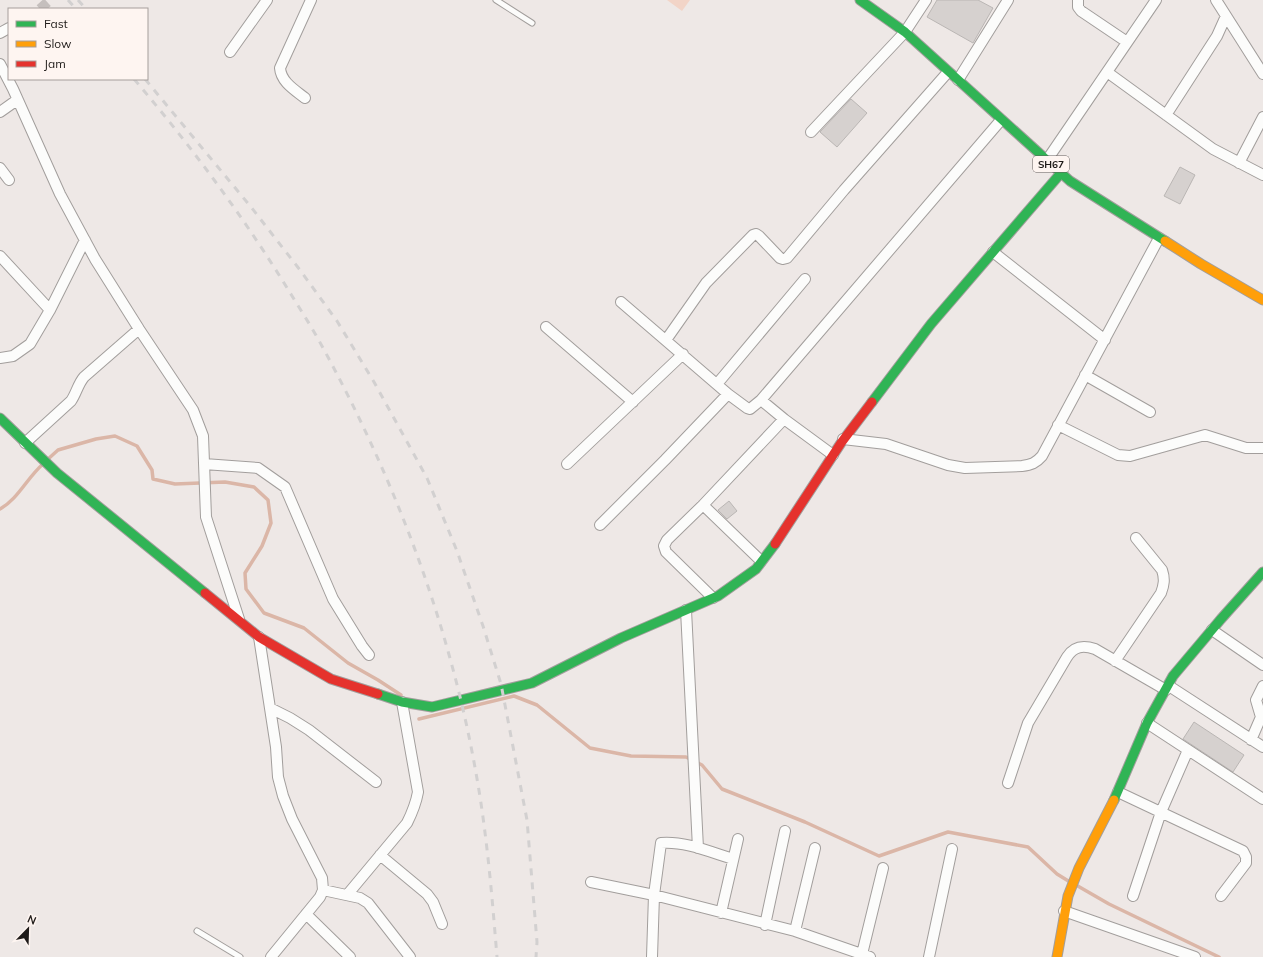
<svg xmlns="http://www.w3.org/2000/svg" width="1263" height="957" font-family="Mulish,sans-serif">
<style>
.green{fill:#f2d4c7}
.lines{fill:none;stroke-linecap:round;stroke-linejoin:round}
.stream{stroke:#dbb6a7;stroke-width:3.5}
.building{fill:#d6d1cf;stroke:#bab6b4}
.street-tunnel{stroke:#c5bfbd;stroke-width:10;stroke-dasharray:10 5;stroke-linecap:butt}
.lane-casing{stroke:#a29e9c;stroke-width:7}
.street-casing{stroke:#a29e9c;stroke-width:12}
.fast-casing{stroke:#a29e9c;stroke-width:11}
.slow-casing{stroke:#a29e9c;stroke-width:11}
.jam-casing{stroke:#a29e9c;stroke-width:11}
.lane{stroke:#fcfcfb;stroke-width:5}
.street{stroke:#fcfcfb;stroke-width:10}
.fast{stroke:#30b455;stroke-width:9}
.slow{stroke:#ff9f0a;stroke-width:9}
.jam{stroke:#e5322d;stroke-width:9}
.rail{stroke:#d2d0d0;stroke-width:3;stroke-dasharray:7 7;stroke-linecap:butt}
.labels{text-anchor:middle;stroke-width:4;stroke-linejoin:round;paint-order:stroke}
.shield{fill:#fef5f1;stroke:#625c5a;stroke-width:1}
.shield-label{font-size:10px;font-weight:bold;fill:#1f1b19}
</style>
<rect width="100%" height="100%" fill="#eee8e6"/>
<!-- green -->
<path class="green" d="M667 0H690L682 11Z"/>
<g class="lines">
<!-- stream -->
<path class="stream" d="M47 460 58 450 96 439 115 436 137 446 152 470 153 479 175 484 225 482 254 487 268 500 271 523 262 546 245 573 246 589 264 613 304 628 348 663 378 680 401 695
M0 509C18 499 27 478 43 464
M419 719 514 696 537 705 590 748 631 756 686 757 702 765 722 789 805 822 879 856 948 832 1028 847 1057 874 1070 882
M1076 885 1109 904 1219 957"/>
</g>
<!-- building -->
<path class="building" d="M937 0H978L993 8 973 43 927 17Z
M851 99 867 113 837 147 820 132Z
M1180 167 1195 175 1180 204 1164 196Z
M729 501 737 511 727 519 718 510Z
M1194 722 1244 755 1233 772 1183 739Z"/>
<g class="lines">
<!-- street-tunnel -->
<path class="street-tunnel" d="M40 9 50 0"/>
<defs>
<path id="lane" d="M496 0 532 23
M197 931 240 957"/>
<path id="street" d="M1078 0V7L1081 11 1127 42
M1216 0 1263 74
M0 33 9 28
M230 52 267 0
M0 64 13 89 60 194 95 259 139 329 193 410 203 436 206 517 239 619
M1107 72 1213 149 1263 175
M958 80 1008 0
M305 98C295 90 281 82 280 68L311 0
M0 112 17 100
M1166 115 1217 36 1226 16
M811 132 905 32 926 0
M1047 160 1156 0
M1239 163 1263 117
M0 168 9 180
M993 252 1105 340
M0 256 50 310
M621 302 728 394 747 408 750 409 761 400 1001 120
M546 327 633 402
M666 340 706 283 753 235 756 234 759 236 780 258 783 259 787 258 844 190 948 72
M0 358 13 356 30 344 50 310 85 240
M1085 375 1150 412
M717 384 805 279
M761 400 784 419
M1058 425 1118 455 1130 456 1205 435 1246 448H1263
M843 439 886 444 948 465 965 468 1022 466C1031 465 1036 463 1042 456L1159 238
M25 443 71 401C76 394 78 384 84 377L139 329
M204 464 258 468 285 487 333 599 362 646 369 655
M567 464 683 354
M703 505 761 561
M600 525 665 460 728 394
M713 598 666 552 664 546 667 540 703 505 784 419 833 455
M686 610 698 848
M1212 630 1263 665
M259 637 276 747 278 777 283 796 292 819 322 878 323 890 320 897 271 957
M1115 661 1161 593C1164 585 1165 579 1162 570L1136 538
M1169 686 1263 747
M270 708 290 718 309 730 376 782
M1147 723 1263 799
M1251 740 1261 717 1256 700 1263 686
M1008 783 1028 723 1067 657C1074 646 1083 645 1095 649L1166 690
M1118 792 1243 851 1246 857V863L1221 896
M380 855 427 894 433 902 442 924
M591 882 654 895 795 931 870 957
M323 890 360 898 368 903 410 957
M347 895 407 823C412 813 416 803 418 792L402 702
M1133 896 1161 812 1188 750
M1064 911 1195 957
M721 913 738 839
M306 914 350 957
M765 925 785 831
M795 931 815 848
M862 954 883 868
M652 957 654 895 661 843C685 841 710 852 733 859
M929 957 952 849"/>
<path id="fast" d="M860 0 905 32 1070 181 1165 241
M872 402 931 324 1061 173
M0 418 57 473 205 593
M378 694 402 702 432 707 532 683 621 638 718 596 756 569 775 544
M1114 800 1147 723 1173 676 1221 619 1263 572"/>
<path id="slow" d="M1165 241 1201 264 1263 300
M1057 957 1068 896 1079 868 1114 800"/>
<path id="jam" d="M775 544 841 443 872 402
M205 593 259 637 331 679 378 694"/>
</defs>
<!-- lane casing -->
<use href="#lane" class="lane-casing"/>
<!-- street casing -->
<use href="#street" class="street-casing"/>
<!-- fast casing -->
<use href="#fast" class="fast-casing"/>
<!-- slow casing -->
<use href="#slow" class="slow-casing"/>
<!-- jam casing -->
<use href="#jam" class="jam-casing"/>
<!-- lane -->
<use href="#lane" class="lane"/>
<!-- street -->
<use href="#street" class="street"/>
<!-- fast -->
<use href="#fast" class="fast"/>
<!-- slow -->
<use href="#slow" class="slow"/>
<!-- jam -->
<use href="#jam" class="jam"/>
<!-- rail -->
<path class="rail" d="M68 0 76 9
M78 0 86 9
M134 79C191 146 243 216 289 291 298 306 308 321 317 337 392 472 449 620 476 773 487 834 492 896 497 957
M145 79 251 207 300 270 337 321 374 382 427 478 457 551 483 626 501 684 527 820 537 942 536 957"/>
</g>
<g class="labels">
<!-- shield labels -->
<rect class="shield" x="1033" y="156" width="36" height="16" rx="3"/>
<g class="shield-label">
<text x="1051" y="168">SH67</text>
</g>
</g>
<!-- legend -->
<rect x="8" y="8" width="140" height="72" fill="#fef5f1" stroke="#a59e9b"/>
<rect x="16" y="21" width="20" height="6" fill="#30b455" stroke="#a59e9b"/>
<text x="44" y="28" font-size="12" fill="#1f1b19">Fast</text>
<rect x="16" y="41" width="20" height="6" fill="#ff9f0a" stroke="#a59e9b"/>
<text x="44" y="48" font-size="12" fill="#1f1b19">Slow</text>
<rect x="16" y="61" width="20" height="6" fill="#e5322d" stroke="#a59e9b"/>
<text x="44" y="68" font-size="12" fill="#1f1b19">Jam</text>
<!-- north arrow -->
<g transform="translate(28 929) rotate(23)" stroke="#fef5f1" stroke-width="3" paint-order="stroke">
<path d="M0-3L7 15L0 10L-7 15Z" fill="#1f1b19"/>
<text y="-6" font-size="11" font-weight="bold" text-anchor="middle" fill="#1f1b19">N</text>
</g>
</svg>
